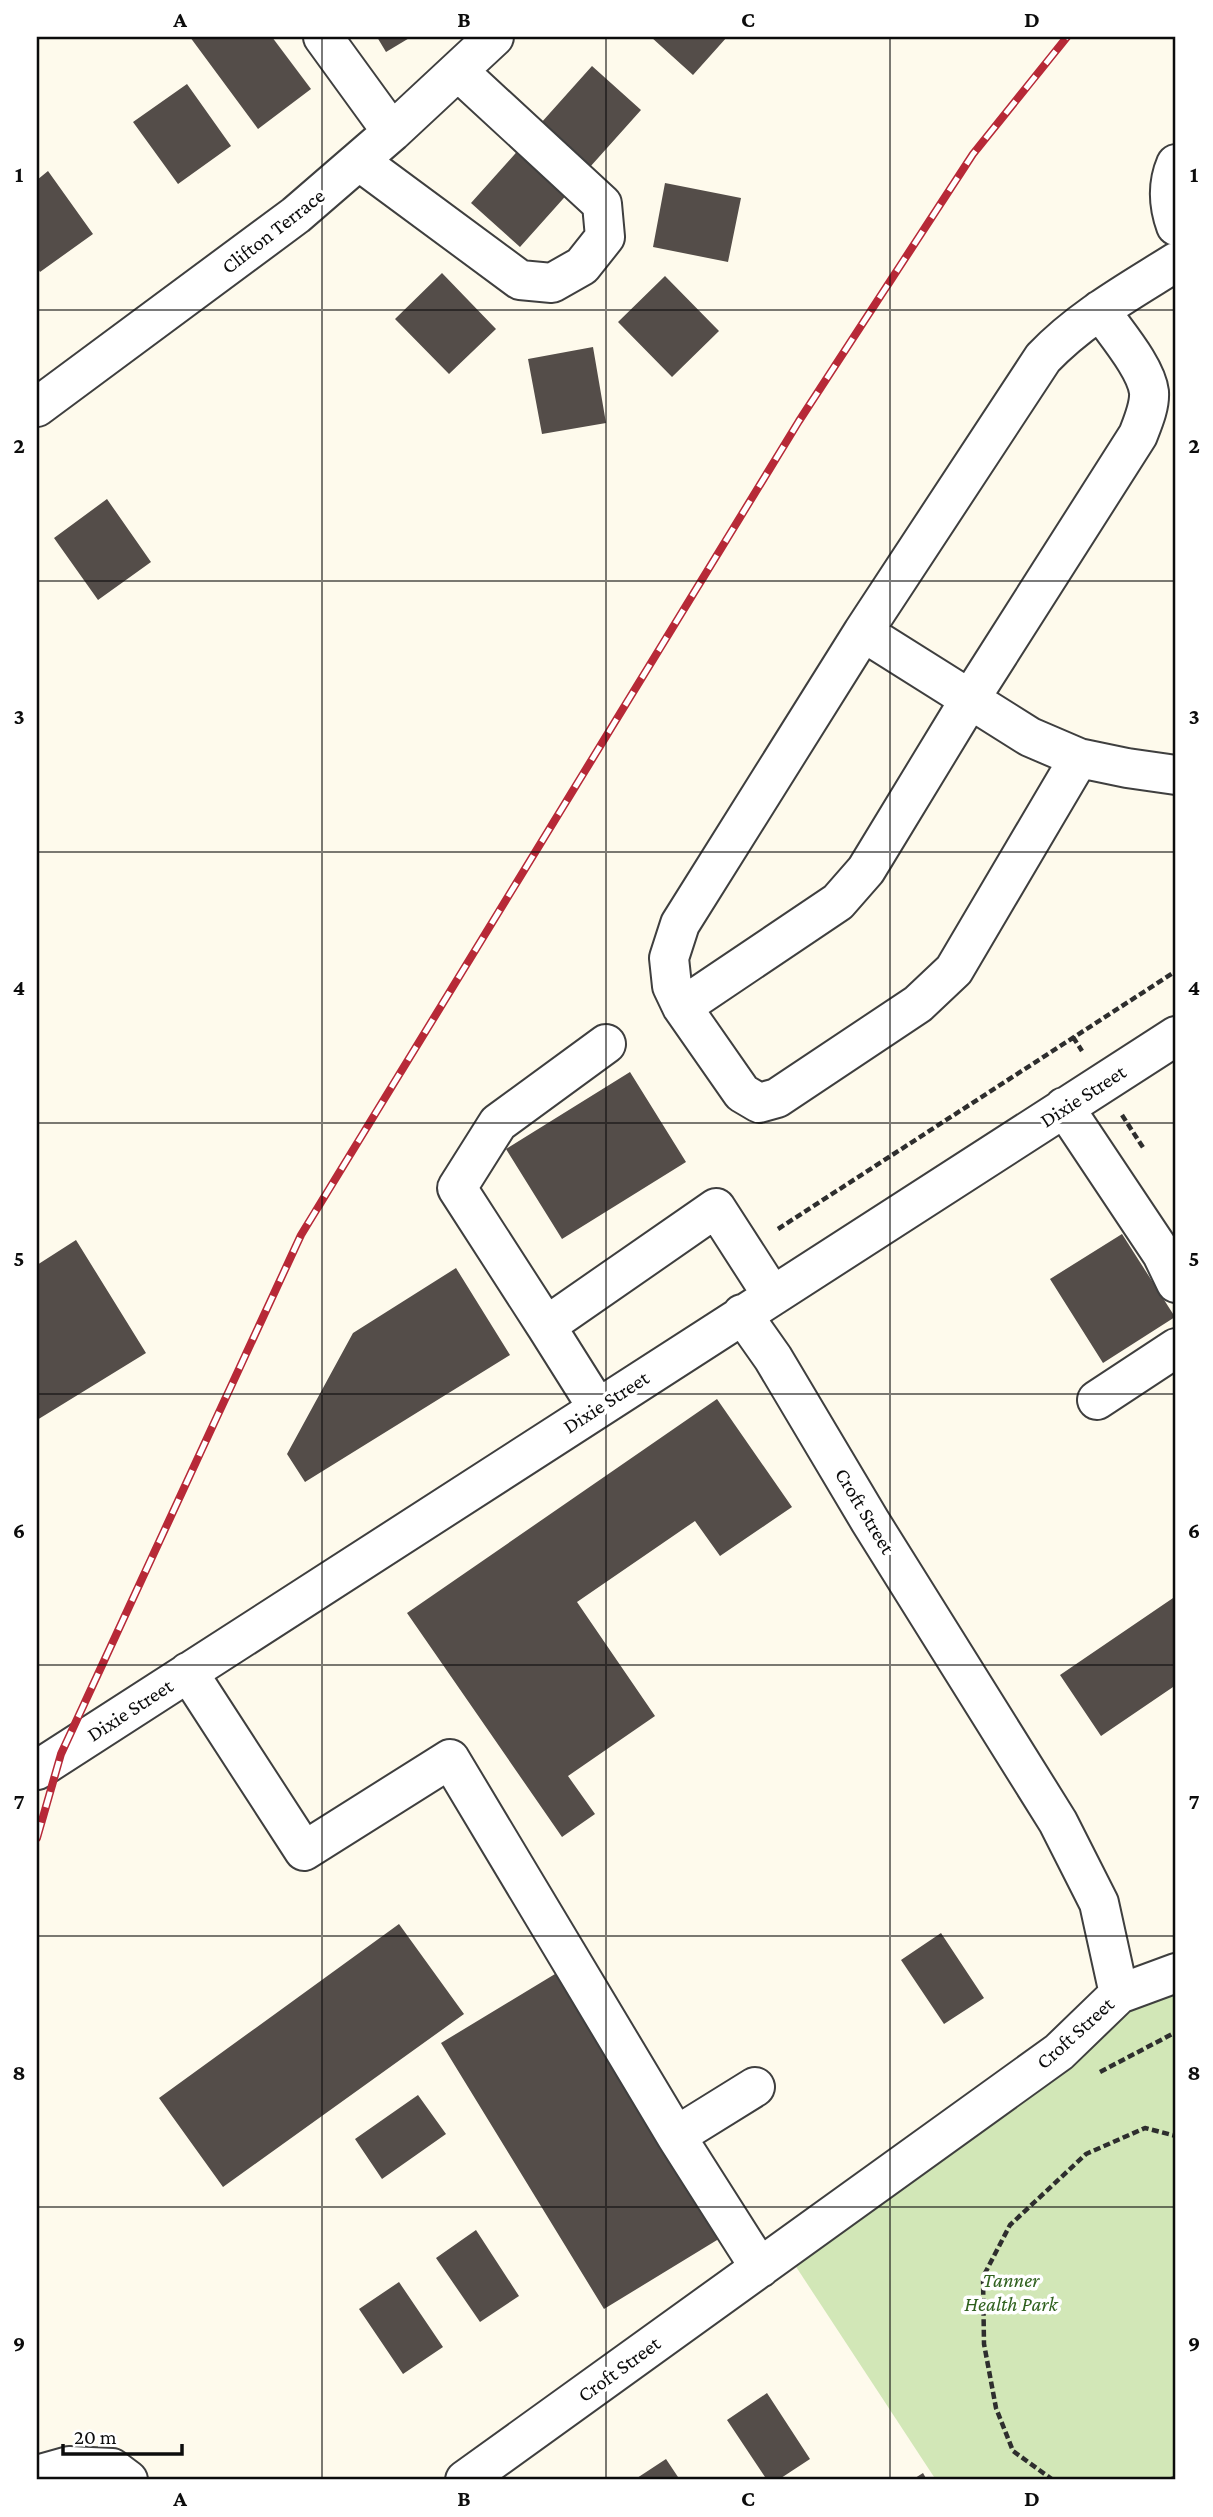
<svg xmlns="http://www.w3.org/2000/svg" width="1213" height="2517" font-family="'Crimson Pro',serif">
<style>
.green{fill:#d2e7b7}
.building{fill:#544d49}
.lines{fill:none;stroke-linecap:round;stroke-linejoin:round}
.minor-casing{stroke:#3f3f3f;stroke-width:42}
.path{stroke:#2e2e2e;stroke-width:4.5;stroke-dasharray:7 3.5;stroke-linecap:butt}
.minor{stroke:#fff;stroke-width:38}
.rail-casing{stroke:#b72937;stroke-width:8}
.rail{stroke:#fff;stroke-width:5;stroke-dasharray:16;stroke-linecap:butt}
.grid{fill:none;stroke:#0c0c0c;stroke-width:2;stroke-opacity:0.55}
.labels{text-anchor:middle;stroke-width:7;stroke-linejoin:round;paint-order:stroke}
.street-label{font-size:21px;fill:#0c0c0c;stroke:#fff}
.park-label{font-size:21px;font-style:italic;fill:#30611f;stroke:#fff}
.neatline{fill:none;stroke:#0c0c0c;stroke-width:2.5}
.grid-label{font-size:23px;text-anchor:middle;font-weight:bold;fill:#0c0c0c}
</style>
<rect width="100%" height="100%" fill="#fefaec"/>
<!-- green -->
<path class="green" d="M1176 1975V2480H936L785 2250Z"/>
<!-- building -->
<path class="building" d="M190 37H272L311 89 258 129Z
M377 37H411L386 52Z
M651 37H727L693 75Z
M592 66 641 110 590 167 541 123Z
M187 84 231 146 178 184 133 122Z
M522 146 571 190 520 247 471 203Z
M48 171 93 234 40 272 37 267V180Z
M665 183 741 198 728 262 653 247Z
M442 273 496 329 449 374 395 319Z
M665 276 719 331 672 377 618 322Z
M593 347 606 423 542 434 528 359Z
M107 499 151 562 98 600 54 538Z
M630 1072 686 1162 562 1239 506 1149Z
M1122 1234 1175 1317 1103 1363 1050 1279Z
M76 1240 146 1353 37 1420V1265Z
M456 1268 510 1355 305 1482 287 1454 353 1333Z
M717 1399 792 1507 720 1556 695 1521 577 1602 655 1716 568 1776 595 1814 562 1837 407 1613Z
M1176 1596V1685L1101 1736 1060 1675Z
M399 1924 464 2014 223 2187 159 2098Z
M941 1933 984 1998 944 2024 901 1960Z
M560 1971 722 2237 604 2309 441 2043Z
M418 2095 446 2134 382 2179 355 2139Z
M476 2230 519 2296 480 2322 436 2258Z
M399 2282 443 2347 403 2374 359 2309Z
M767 2393 810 2459 778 2480H767L727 2420Z
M666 2459 680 2480H634Z
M923 2473 927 2480H912Z"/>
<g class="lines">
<defs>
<path id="minor" d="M323 37 392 132
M359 161 520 280 552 283 582 266 605 237 602 204 458 71
M1176 164C1167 185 1168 204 1176 226
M37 407 296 215 392 132 494 37
M863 632 1043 358C1081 318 1130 291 1176 262
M1079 758 954 970 918 1004 777 1098 759 1103 742 1093 682 1007 672 986 669 958 680 924 863 632 1030 737 1079 758 1127 768 1176 775
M682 1007 838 902 866 870 970 699 1138 435C1143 422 1150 406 1149 392 1146 367 1114 331 1100 310
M1064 1107 1162 1254 1176 1283
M742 1314 773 1358 870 1521 1058 1822 1099 1903 1119 1994
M546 1326 457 1188 498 1123 606 1044
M1097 1400 1176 1348
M597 1407 546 1326 716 1208 772 1295
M188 1672 304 1851 450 1759 676 2136 760 2268
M37 1770 1176 1036
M676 2136 755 2087
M37 2475 69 2466 112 2468 128 2480
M465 2480 1059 2052 1119 1994 1176 1973"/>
</defs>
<!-- minor casing -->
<use href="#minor" class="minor-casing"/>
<!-- path -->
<path class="path" d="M1073 1037 1082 1051
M1122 1115 1144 1149
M778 1229 1176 971
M1100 2072 1176 2032
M1053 2480 1013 2451 996 2408 984 2344 983 2277 1010 2225 1086 2154 1145 2128 1176 2136
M1168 2480 1176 2478"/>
<!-- minor -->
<use href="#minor" class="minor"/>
<defs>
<path id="rail" d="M37 1838 61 1754 301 1235 799 421 973 154 1067 37"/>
</defs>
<!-- rail casing -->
<use href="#rail" class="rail-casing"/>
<!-- rail -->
<use href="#rail" class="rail"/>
</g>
<!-- grid -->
<path class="grid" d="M322 37V2480M606 37V2480M890 37V2480M37 310H1176M37 581H1176M37 852H1176M37 1123H1176M37 1394H1176M37 1665H1176M37 1936H1176M37 2207H1176"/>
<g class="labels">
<!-- street labels -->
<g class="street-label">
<text transform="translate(273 231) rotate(-38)" y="7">Clifton Terrace</text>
<text transform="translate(1083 1096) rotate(-33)" y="7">Dixie Street</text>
<text transform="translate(606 1402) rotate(-33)" y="7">Dixie Street</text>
<text transform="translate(865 1511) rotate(59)" y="7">Croft Street</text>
<text transform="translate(130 1710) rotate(-33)" y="7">Dixie Street</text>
<text transform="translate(1075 2033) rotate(-42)" y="7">Croft Street</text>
<text transform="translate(619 2369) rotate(-36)" y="7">Croft Street</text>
</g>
<!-- park labels -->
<g class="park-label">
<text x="1011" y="2287">Tanner<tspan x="1011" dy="24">Health Park</tspan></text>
</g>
</g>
<!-- border -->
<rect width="1213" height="2517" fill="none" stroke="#ffffff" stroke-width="77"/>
<!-- scale -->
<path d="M63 2444v10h119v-10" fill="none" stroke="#0c0c0c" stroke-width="3.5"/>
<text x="74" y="2444" font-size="21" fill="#0c0c0c" stroke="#ffffff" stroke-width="5" paint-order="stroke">20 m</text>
<rect x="38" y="38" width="1136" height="2440" class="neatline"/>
<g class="grid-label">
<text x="180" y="27">A</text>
<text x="464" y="27">B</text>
<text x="748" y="27">C</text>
<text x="1032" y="27">D</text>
<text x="19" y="182">1</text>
<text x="1194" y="182">1</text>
<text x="19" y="453">2</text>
<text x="1194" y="453">2</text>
<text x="19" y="724">3</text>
<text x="1194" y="724">3</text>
<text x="19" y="995">4</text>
<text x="1194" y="995">4</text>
<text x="19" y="1266">5</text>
<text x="1194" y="1266">5</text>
<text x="19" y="1538">6</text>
<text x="1194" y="1538">6</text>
<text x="19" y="1809">7</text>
<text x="1194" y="1809">7</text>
<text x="19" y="2080">8</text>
<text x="1194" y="2080">8</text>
<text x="19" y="2351">9</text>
<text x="1194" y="2351">9</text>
<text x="180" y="2506">A</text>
<text x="464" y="2506">B</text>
<text x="748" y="2506">C</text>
<text x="1032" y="2506">D</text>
</g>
</svg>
